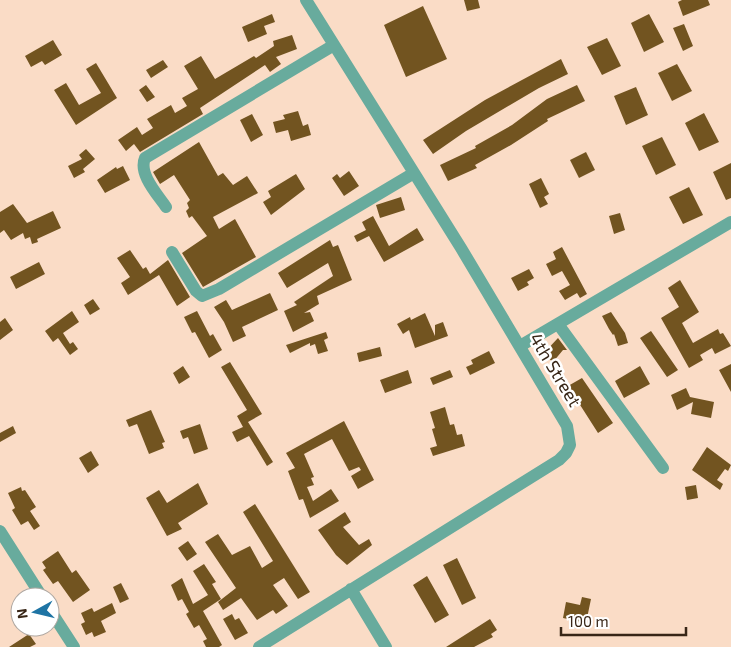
<svg xmlns="http://www.w3.org/2000/svg" width="731" height="647" font-family="'Exo 2',sans-serif">
<style>
.building{fill:#725420}
.lines{fill:none;stroke-linecap:round;stroke-linejoin:round}
.minor{stroke:#68ab9d;stroke-width:12}
.labels{text-anchor:middle;stroke-width:5;stroke-linejoin:round;paint-order:stroke}
.street-label{font-size:18px;fill:#382617;stroke:#fff}
</style>
<rect width="100%" height="100%" fill="#fadcc6"/>
<!-- building -->
<path class="building" d="M464 0H478L480 8 467 11Z
M682 0H708L710 5 683 16 678 2Z
M423 6 447 59 406 77 384 25Z
M272 14 275 22 264 26 267 34 248 42 242 27Z
M649 14 664 42 644 52 631 23Z
M684 24 693 46 683 51 673 28Z
M292 35 297 49 276 57 281 64 270 72 265 65 200 108 203 114 140 152 134 144 126 151 118 140 137 127 142 135 153 128 147 119 171 105 175 113 187 106 182 98 198 89 184 66 201 56 215 79 254 56 256 58 274 46 273 41Z
M607 38 621 66 602 75 587 47Z
M53 40 62 55 45 65 42 61 31 67 25 56Z
M561 59 568 74 539 88 466 131 433 154 423 140 485 100Z
M163 60 168 67 151 78 146 70Z
M96 63 117 98 76 125 54 90 66 83 79 105 101 93 86 69Z
M677 64 692 91 672 101 658 73Z
M146 85 155 97 147 102 139 90Z
M577 85 585 101 547 119 548 121 511 145 475 165 477 168 448 181 440 165 476 148 475 146 512 125 547 99Z
M636 87 648 115 626 125 614 96Z
M298 111 303 126 308 124 311 135 291 141 288 130 276 133 273 122 285 119 283 115Z
M704 113 719 142 699 151 685 123Z
M252 114 263 135 251 142 240 120Z
M662 137 676 165 656 175 642 146Z
M199 142 218 176 223 173 233 185 247 176 258 193 213 217 219 229 235 219 256 257 203 287 182 253 207 236 192 216 189 218 186 211 189 208 187 203 190 200 174 175 160 184 153 172Z
M86 149 95 159 83 169 85 172 74 178 68 166 82 159 79 155Z
M586 152 595 170 579 178 570 160Z
M731 163V198L726 200 713 172Z
M123 166 130 180 105 193 97 180 116 167 117 169Z
M349 171 359 186 344 196 332 178 337 174 340 178Z
M296 174 305 189 271 215 263 202 271 197 268 191Z
M541 178 549 194 544 197 548 204 540 208 529 184Z
M689 187 703 215 683 224 669 197Z
M401 197 405 210 380 218 376 205Z
M13 204 27 223 53 211 61 228 37 239 38 242 32 244 30 237 25 239 23 233 11 240 4 230 0 233V212Z
M620 213 625 230 614 234 609 216Z
M373 216 389 246 417 228 424 240 384 262 369 236 357 242 354 236 366 230 362 222Z
M330 240 333 247 338 245 352 280 317 296 319 304 304 313 310 312 314 321 293 332 284 311 297 305 294 302 333 276 328 263 287 288 278 273Z
M562 247 587 294 580 298 577 293 565 300 559 291 570 285 562 271 552 276 546 264 556 259 553 252Z
M130 250 143 269 146 267 150 274 168 260 190 297 177 306 159 275 128 295 121 283 130 277 117 258Z
M39 262 45 274 16 289 10 277Z
M529 269 534 278 527 282 529 285 518 291 511 278Z
M680 280 699 312 682 323 693 343 718 329 720 334 723 333 731 346 715 354 712 348 700 355 703 360 689 368 661 318 679 307 668 288Z
M270 293 278 310 242 327 246 336 233 342 224 322 214 307 226 300 232 310Z
M93 299 100 309 90 315 84 305Z
M72 311 79 322 63 333 70 344 73 342 78 349 70 355 58 338 53 342 45 331Z
M197 311 210 336 213 334 222 350 209 358 195 332 192 333 184 317Z
M611 312 625 333 628 343 618 346 614 334 613 335 609 329 602 316Z
M425 313 435 336V325L443 322 448 336 415 348 409 330 403 334 397 324 410 317 411 320Z
M5 318 13 330 0 340V322Z
M651 331 678 370 667 377 640 338Z
M326 332 328 338 324 340 328 351 318 354 315 344 310 346V343L290 353 286 345Z
M558 338 567 350H563L553 362 543 354Z
M380 347 382 356 359 362 357 353Z
M489 351 495 363 470 375 466 367 473 364 471 360Z
M230 362 262 414 248 422 273 462 267 466 249 436 237 442 232 432 243 427 237 416 247 410 221 367Z
M731 364V392L719 370Z
M183 366 190 377 179 384 173 373Z
M640 366 650 384 624 398 615 381Z
M408 370 412 383 385 393 380 380Z
M450 370 453 377 433 385 430 378Z
M582 378 613 423 598 433 568 386Z
M686 388 690 397 714 402 711 418 691 414 693 402 677 410 671 395Z
M445 407 450 425 454 424 457 435 462 434 465 446 433 456 430 448 437 446 432 429 435 428 430 412Z
M151 410 165 442 162 443 164 448 149 454 137 424 129 427 126 420Z
M344 421 374 480 358 489 351 476 361 470 359 467 349 471 332 439 304 454 314 477 311 478 314 485 307 487 313 501 331 489 339 501 310 518 303 499 299 500 288 471 295 468 286 453Z
M200 424 208 449 194 454 188 437 183 439 180 431Z
M13 426 16 433 0 442V433Z
M707 447 731 465 728 471 725 469 717 480 723 484 720 490 692 470Z
M91 451 99 465 88 473 79 458Z
M198 483 208 504 178 523 182 529 167 536 146 498 159 490 167 503Z
M696 485 698 498 687 500 685 487Z
M21 487 22 491 25 490 36 507 30 511 40 526 34 530 28 521 21 525 12 510 15 508 8 493Z
M255 504 310 592 298 599 284 578 273 585 288 606 276 614 273 610 257 620 241 598 223 610 218 602 236 588 205 542 218 534 232 555 250 546 262 568 273 561 243 512Z
M345 512 351 522 343 527 359 545 369 539 372 545 347 565 336 555 318 530Z
M188 541 197 554 187 561 178 548Z
M58 551 72 573 76 570 90 590 73 602 58 581 53 584 43 570 46 568 42 562Z
M457 558 476 598 462 605 443 565Z
M204 564 216 582 212 584 221 599 203 611 222 645 219 647H206L203 641 207 639 199 625 194 628 186 614 189 612 182 599 178 601 171 585 182 578 193 604 208 595 193 571Z
M427 576 449 615 435 623 413 585Z
M121 583 129 599 120 603 113 587Z
M582 597 591 599 586 623 563 618 566 602 580 605Z
M112 603 116 613 101 621 106 632 94 637 92 632 86 635 81 624 85 622 81 613 92 608 94 612Z
M232 614 235 620 239 618 248 633 235 640 223 619Z
M490 619 497 630 491 634 493 637 474 647H446Z
M29 634 36 644 30 647H9Z"/>
<g class="lines">
<!-- minor -->
<path class="minor" d="M166 207C158 195 138 174 145 158L334 45
M172 252 196 291 202 296 219 289 414 173
M558 324 663 468
M520 346 731 222
M0 531 42 597
M351 589 386 647
M50 610 74 647
M259 647 559 460 566 453 570 445 567 426 461 248 306 0"/>
</g>
<g class="labels">
<!-- street labels -->
<g class="street-label">
<text transform="translate(555 370) rotate(59)" y="6">4th Street</text>
</g>
</g>
<!-- north arrow -->
<g transform="translate(35 612) rotate(262)"><circle r="24" fill="#ffffff" stroke="#afa8a2"/>
<path d="M0-4L9 19L0 12L-9 19Z" fill="#1e74a4"/>
<text y="-8" font-size="14" font-weight="bold" text-anchor="middle" fill="#382617">N</text>
</g>
<!-- scale -->
<path d="M561 627v8h125v-8" fill="none" stroke="#382617" stroke-width="2.5"/>
<text x="568" y="627" font-size="15" fill="#382617" stroke="#ffffff" stroke-width="4" paint-order="stroke">100 m</text>
</svg>
